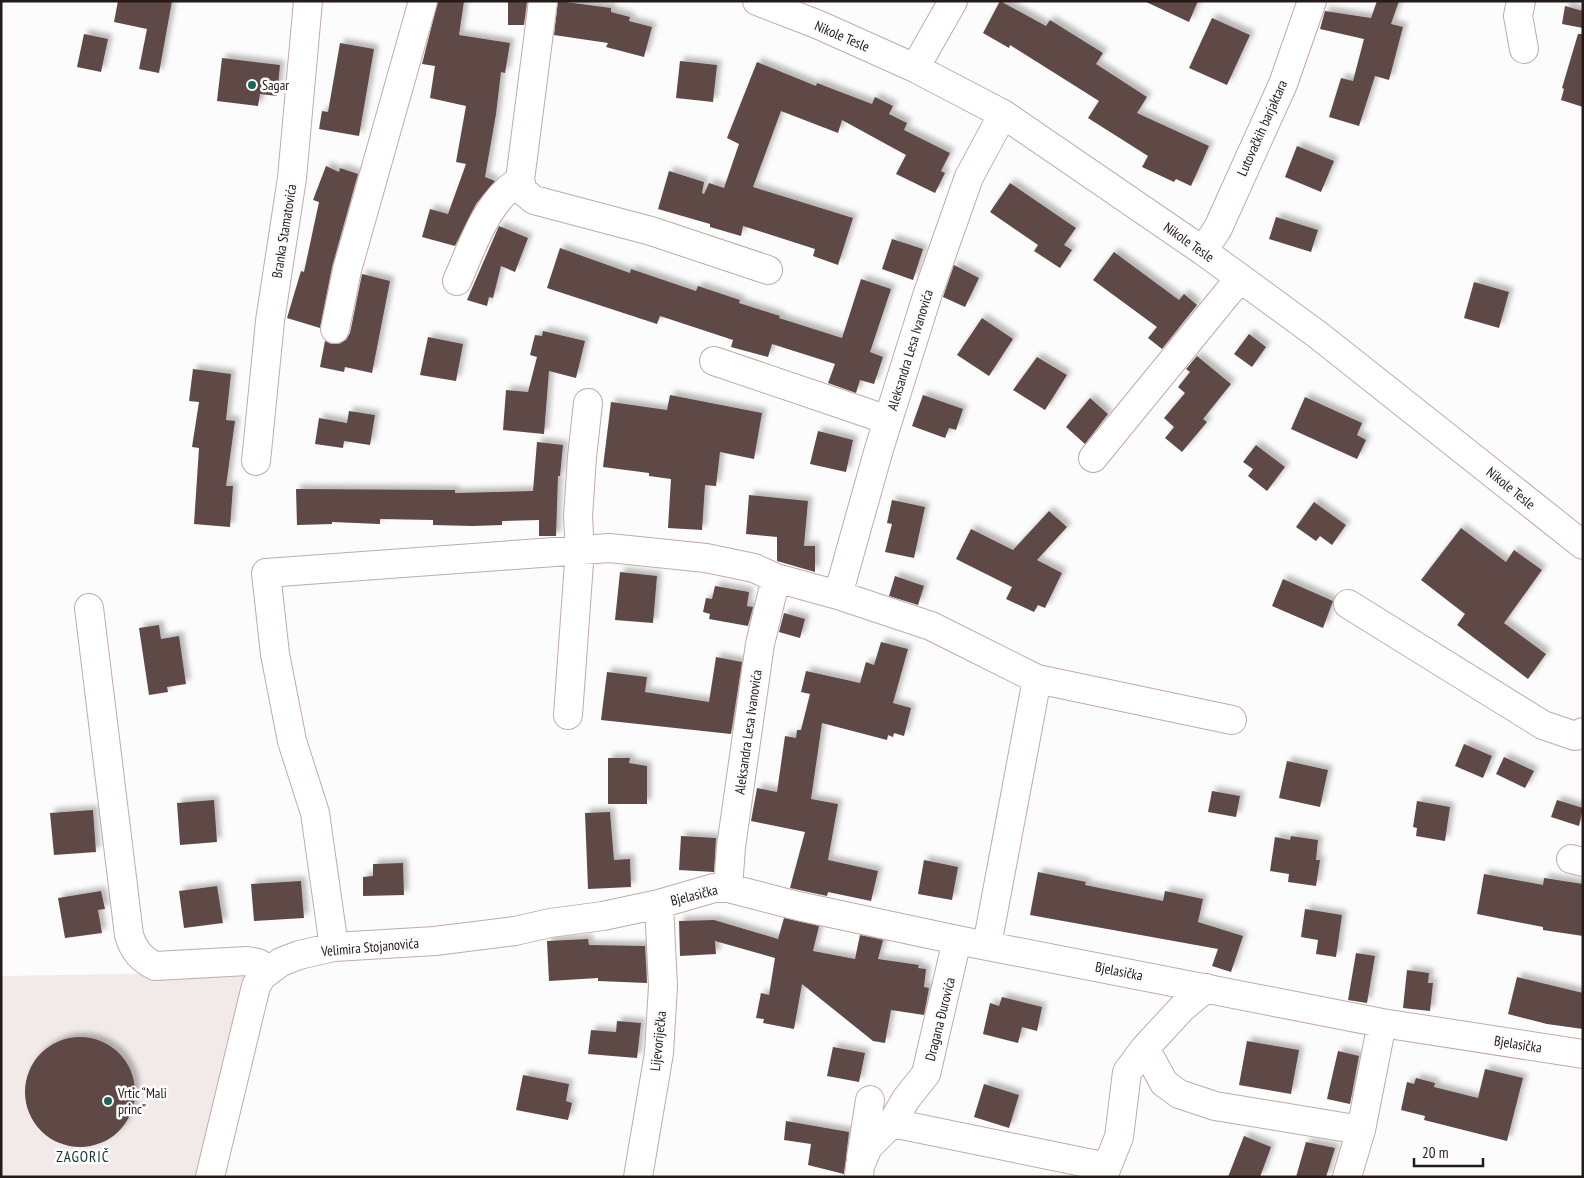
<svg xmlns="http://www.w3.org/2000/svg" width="1584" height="1178" font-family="'PT Sans Narrow',sans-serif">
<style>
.built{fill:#f1eae9}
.building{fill:#5e4947;filter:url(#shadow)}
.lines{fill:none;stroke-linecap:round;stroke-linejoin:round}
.minor-casing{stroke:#c3aaa8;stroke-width:30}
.minor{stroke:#fff;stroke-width:28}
.poi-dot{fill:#1b655d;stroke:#fcfcfc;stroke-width:2}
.labels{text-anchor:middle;stroke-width:5;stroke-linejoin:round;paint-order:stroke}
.street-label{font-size:14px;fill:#231a19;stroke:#fcfcfc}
.poi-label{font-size:14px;fill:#231a19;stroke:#fcfcfc;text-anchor:start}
.neighbourhood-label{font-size:15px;letter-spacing:1px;fill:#10322e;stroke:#fcfcfc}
</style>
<defs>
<filter id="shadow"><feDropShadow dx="4.5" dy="-4.5" stdDeviation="2.5" flood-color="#0004"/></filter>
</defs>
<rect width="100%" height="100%" fill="#fcfcfc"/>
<!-- built -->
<path class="built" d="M246 972 198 1177H1V976Z"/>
<!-- building -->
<path class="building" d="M118 1H172L159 73 139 69 147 29 114 22Z
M438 1H464L459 35 510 43 505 73 501 72 496 114 485 177 495 181 476 204 455 246 422 237 430 209 448 214 466 164 456 162 466 106 430 98 435 66 422 64Z
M508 1H527L524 25H508Z
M558 1 611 8V12L630 17 629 21 652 27 644 57 606 47 608 43 554 35Z
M1000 1 1046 26 1050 20 1103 53 1096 64 1147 97 1137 113 1209 146 1191 186 1176 179 1174 182 1142 167 1148 156 1088 118 1099 101 1010 45 1009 48 983 33Z
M1144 1H1198L1189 22Z
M1377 1H1399L1391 24 1403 27 1389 80 1375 76 1359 126 1329 117 1341 78 1353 81 1364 39 1320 29 1325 11 1371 18Z
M1565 6 1583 11V28L1562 24Z
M1212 18 1250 35 1227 85 1189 68Z
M84 34 108 39 101 72 77 67Z
M1578 34H1583V107L1561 100 1564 89 1562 88Z
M340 43 374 49 359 136 319 129 322 111 328 112Z
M222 58 280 65 277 96 260 94 258 106 217 101Z
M680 61 717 65 713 102 676 98Z
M757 62 816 86 817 83 872 104 875 97 893 106 889 114 907 123 904 130 950 153 941 171 945 173 935 193 896 174 906 155 842 120 838 133 781 111 753 187 853 218 838 265 813 256 815 249 743 226 741 236 710 227V224L658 209 669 171 704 182 702 193 704 194 709 183 724 188 739 144 727 138Z
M1297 146 1334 161 1321 192 1285 177Z
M326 166 339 172 340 168 358 174 332 267 320 328 287 318 301 271 304 272 319 202 313 200Z
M1010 183 1076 228 1064 245 1072 250 1060 268 1034 251 1038 245 990 212Z
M1276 217 1318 230 1311 252 1269 239Z
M499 226 528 238 515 272 501 266 493 298 489 297 487 306 467 300Z
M892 239 923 249 913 280 882 269Z
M560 248 630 273 631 269 696 291 698 286 740 300 739 303 780 316 779 318 842 338 861 279 891 289 870 352 883 357 874 384 860 380 856 393 828 383 835 364 772 344 768 357 731 347 733 340 660 316 657 324 547 288Z
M1114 252 1179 300 1184 294 1197 305 1162 349 1148 338 1157 327 1093 280Z
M954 265 979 278 965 307 943 297Z
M362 274 390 281 372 373 345 367 344 372 320 367 325 341 331 344H339L346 340 350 333Z
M1474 282 1509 292 1499 328 1464 318Z
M982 318 1013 339 989 376 957 355Z
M543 331 585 341 576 378 549 371 544 434 503 430 506 390 528 392 537 357 530 355 535 335 542 336Z
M1249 334 1266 347 1252 367 1234 354Z
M428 337 463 344 456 381 420 375Z
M1197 356 1231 384 1203 419 1207 422 1182 452 1165 438 1174 427 1164 418 1185 393 1178 387 1190 372 1186 369Z
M1037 357 1067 375 1045 410 1013 390Z
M193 369 231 374 226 420 235 421 226 486H233L230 527 194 524 199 448 192 447 199 402 189 401Z
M670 395 762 413 754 459 720 452 716 486 705 485 702 530 668 528 671 479 649 476V473L603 467 611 402 667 410Z
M923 395 963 409 956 430 949 428 945 438 912 426Z
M1305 397 1362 423 1357 435 1366 440 1357 459 1291 429Z
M1090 398 1108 414 1085 444 1066 427Z
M349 411 375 415 370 445 344 441 343 448 315 444 319 418 347 423Z
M818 431 853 440 846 472 810 464Z
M537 442 563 445 560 476H558L556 536H539V520L502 521V525L472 526 433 525V520L380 519V524L332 522V524L297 525 296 489 455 490V493L533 491Z
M1256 445 1285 467 1267 491 1248 476 1253 469 1243 462Z
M749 495 808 501 804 546H815V572L777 561V537L746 534Z
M892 500 925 507 914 558 885 552 892 524 887 523Z
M1314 502 1346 525 1332 545 1320 536 1316 541 1296 527Z
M1049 511 1067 527 1037 560 1062 573 1045 608 1038 605 1034 612 1006 599 1012 587 956 559 971 529 1013 550Z
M1461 528 1506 562 1514 550 1542 570 1504 623 1546 654 1528 679 1457 625 1465 614 1421 580Z
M620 572 657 576 653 623 615 620Z
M895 576 924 586 918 605 889 596Z
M1283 579 1333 601 1323 628 1272 606Z
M715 586 749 592 747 606 753 607 748 626 709 619 710 614 703 612 706 598 712 599Z
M784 613 805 619 800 638 779 632Z
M159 625 161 639 179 636 186 684 167 687 168 692 149 695 139 628Z
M881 642 908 649 893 703 911 708 904 736 894 733 893 737 888 735 887 740 822 723 811 799 838 804 828 860 878 871 871 901 828 892 827 896 790 888 805 832 751 821 757 788 777 792 785 736 796 738 797 730H801L810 694 801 692 806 671 860 683 866 662 874 665Z
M716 657 742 662 731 734 601 720 607 672 647 677 645 692 709 702Z
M1464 744 1492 756 1483 778 1455 766Z
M1504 757 1534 771 1525 788 1496 774Z
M608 758H630L629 763 647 766V804H608Z
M1287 761 1328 770 1320 807 1279 798Z
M1212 791 1240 796 1236 817 1208 812Z
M214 800 217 842 180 845 177 803Z
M1557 800 1583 808 1579 826 1551 817Z
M1417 801 1450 807 1445 841 1416 836 1417 828 1413 827Z
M93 810 96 852 54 855 50 813Z
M610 812 614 860 630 859 631 887 588 889 585 813Z
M681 836 716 838 714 872 679 870Z
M1291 836 1318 840 1316 860H1320L1316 886 1288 882 1289 874 1270 871 1275 837 1290 840Z
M924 860 958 867 952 900 918 894Z
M403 863 404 895 363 896V877L373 876V864Z
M1038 872 1086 882 1085 885 1163 901 1165 891 1203 899 1198 922 1243 936 1231 972 1212 966 1218 949 1030 915Z
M1484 874 1543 885 1544 878 1583 884V936L1543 930V927L1477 914Z
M301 881 304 918 254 921 251 884Z
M217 886 223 923 184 928 179 891Z
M101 891 105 909 98 910 102 933 65 938 58 898Z
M1305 909 1342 915 1336 957 1316 954 1318 940 1301 937Z
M784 918 819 926 813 951 855 959 860 935 883 940 878 959 919 965 918 968 926 969 924 987 929 988 924 1015 891 1010 885 1043 873 1041 802 984 794 1029 763 1023 764 1019 756 1018 761 993 769 995 775 958 715 941 716 954 680 956 679 921 714 920 778 939Z
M588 939 589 945 645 946 647 983 598 981V978L549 981 547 941Z
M1356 953 1375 956 1367 1003 1348 1000Z
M1407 970 1429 973 1428 983H1433L1430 1011 1403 1008Z
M1517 977 1583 993V1029L1547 1024 1508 1014Z
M1002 997 1042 1007 1037 1031 1022 1027 1018 1043 983 1034 990 1003 999 1006Z
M617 1021 641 1023 637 1058 588 1054 591 1030 616 1032Z
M25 1092a55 55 0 1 1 110 0a55 55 0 1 1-110 0Z
M1247 1041 1299 1050 1291 1094 1239 1085Z
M833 1047 865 1053 859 1082 827 1076Z
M1338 1051 1359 1056 1350 1104 1327 1099Z
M1485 1069 1523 1078 1507 1141 1424 1120 1425 1116 1401 1110 1407 1082 1414 1084 1416 1078 1435 1083 1434 1087 1478 1098Z
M523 1075 569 1084 566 1101 572 1103 568 1120 516 1110Z
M984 1084 1019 1095 1009 1128 974 1117Z
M786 1121 849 1132 844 1174 808 1165 811 1144 784 1140Z
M1244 1136 1271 1147 1260 1177H1228Z
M1306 1142 1335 1148 1326 1177H1296Z"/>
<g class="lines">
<defs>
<path id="minor" d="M543 1 520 180 523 191 534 200 651 231 768 270
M757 1 819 25 915 68 1003 114 1203 251 1318 335 1583 545
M1521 1 1518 16 1524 49
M915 68 953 1
M1203 251 1218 228 1283 84 1312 1
M457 281C473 245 486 202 520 180
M335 329 347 270 423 1
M714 361 888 420
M1093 458 1240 278
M256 461 270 321 292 178 308 1
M838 595 879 449 928 293 969 177 1003 114
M1348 604 1543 725 1575 736 1583 732
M89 608 129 935C133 950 142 960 155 966L247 961 258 963 269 970
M568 715 580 549 578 517 582 457 588 403
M1571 859 1583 862
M728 888 731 847 760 644 776 578
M987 945 1037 679
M334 947 315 813 292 741 275 654 266 573 609 548 706 558 754 568 776 578 838 595 931 626 1037 679 1232 720
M1145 1048 1164 1083 1179 1094 1215 1106 1361 1130
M892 1123 1107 1167
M861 1158 870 1100
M210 1177 256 986 262 976 281 962 299 955 334 947 435 941 515 931 550 923 603 916 659 904 714 888H728L798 906 957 940 1382 1023 1583 1054
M638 1177 659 1053 663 986 659 904
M859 1177 860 1166 868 1147 892 1123 906 1099 926 1074 957 940
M1103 1177 1119 1137 1127 1072 1145 1048 1182 1008 1206 988
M1347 1177 1361 1130 1382 1023"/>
</defs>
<!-- minor casing -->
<use href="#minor" class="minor-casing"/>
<!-- minor -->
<use href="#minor" class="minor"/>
</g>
<!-- markers -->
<g class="poi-dot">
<circle cx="252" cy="85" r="5"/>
<circle cx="108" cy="1101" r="5"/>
</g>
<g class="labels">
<!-- street labels -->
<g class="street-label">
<text transform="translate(842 36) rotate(23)" y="5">Nikole Tesle</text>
<text transform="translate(1262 128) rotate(-66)" y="5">Lutovačkih barjaktara</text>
<text transform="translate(284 231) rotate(-81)" y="5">Branka Stamatovića</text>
<text transform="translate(1189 242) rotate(35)" y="5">Nikole Tesle</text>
<text transform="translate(910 350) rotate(-73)" y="5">Aleksandra Lesa Ivanovića</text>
<text transform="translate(1511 488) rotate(39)" y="5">Nikole Tesle</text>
<text transform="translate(748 732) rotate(-82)" y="5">Aleksandra Lesa Ivanovića</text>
<text transform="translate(694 895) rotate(-14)" y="5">Bjelasička</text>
<text transform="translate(370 947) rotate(-5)" y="5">Velimira Stojanovića</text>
<text transform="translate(1119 971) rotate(11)" y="5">Bjelasička</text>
<text transform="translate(940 1019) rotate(-76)" y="5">Dragana Đurovića</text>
<text transform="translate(658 1041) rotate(-84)" y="5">Lijevoriječka</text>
<text transform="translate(1518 1044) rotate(9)" y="5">Bjelasička</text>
</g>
<!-- poi labels -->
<g class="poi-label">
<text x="262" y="90">Sagar</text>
<text x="118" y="1098">Vrtic “Mali<tspan x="118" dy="16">princ”</tspan></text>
</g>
<!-- neighbourhood labels -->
<g class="neighbourhood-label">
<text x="83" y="1162">ZAGORIČ</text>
</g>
</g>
<!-- border -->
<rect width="1584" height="1178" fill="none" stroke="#231a19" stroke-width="5"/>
<!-- scale -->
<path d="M1414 1158v8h69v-8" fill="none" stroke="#231a19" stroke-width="2.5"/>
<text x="1422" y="1158" font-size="15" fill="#231a19" stroke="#fcfcfc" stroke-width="4" paint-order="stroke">20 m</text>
</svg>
